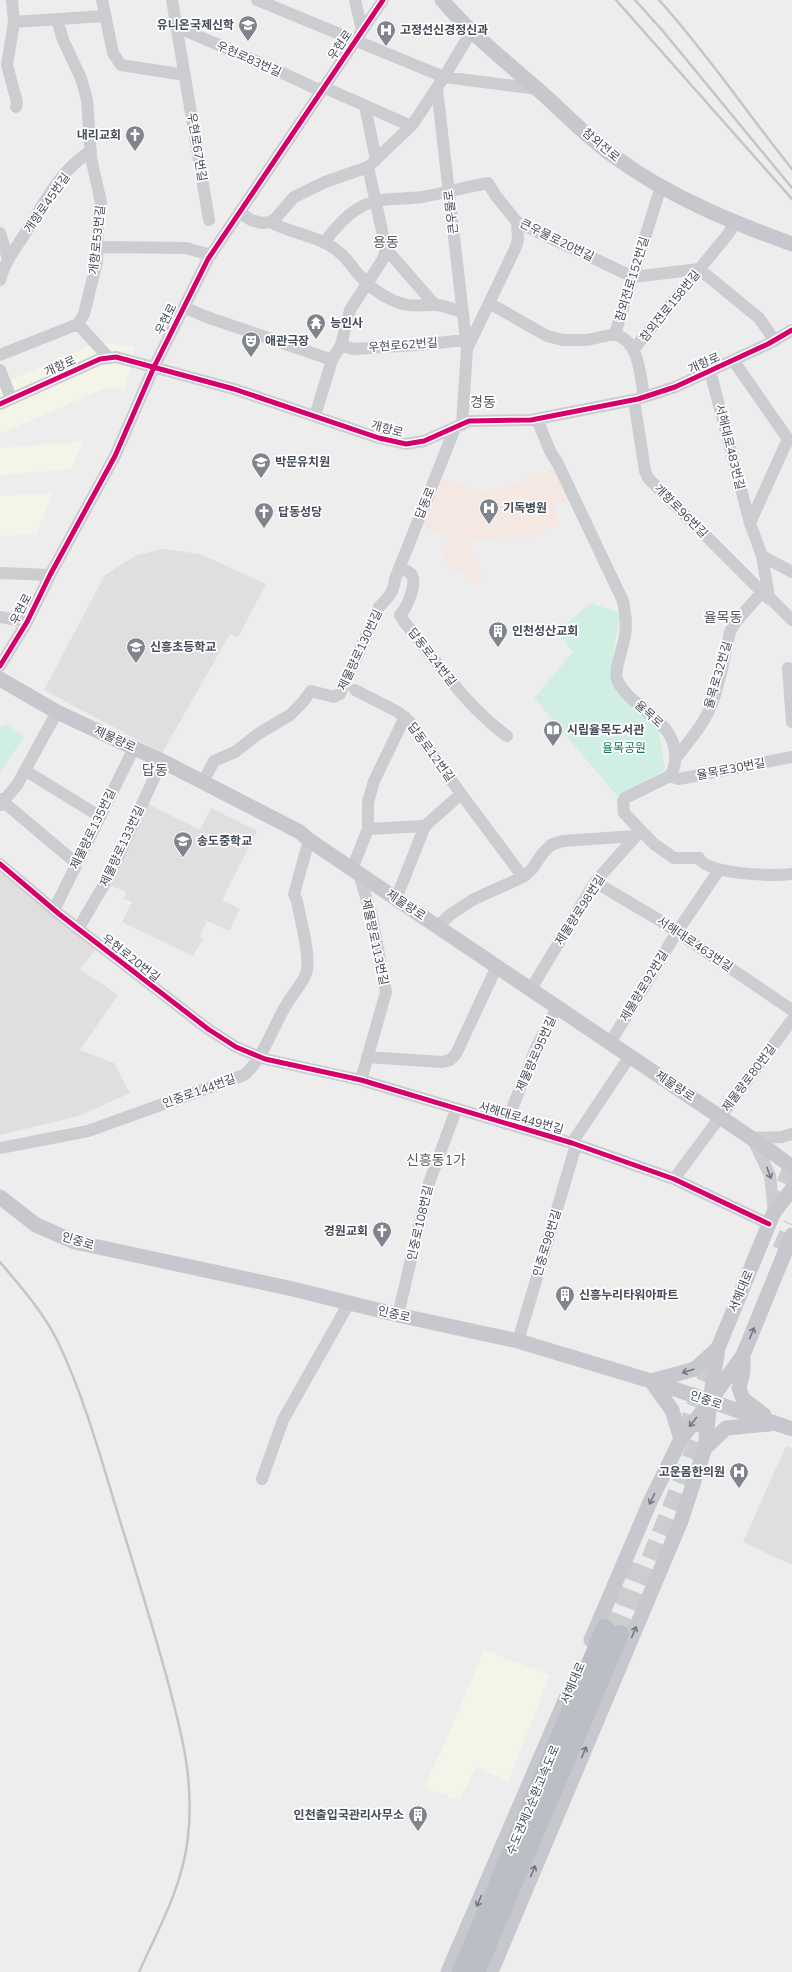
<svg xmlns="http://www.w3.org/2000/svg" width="792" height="1972" font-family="'Nunito Sans','Noto Sans KR',sans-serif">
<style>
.commercial{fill:#f5f4e8}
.education{fill:#e0dedf}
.medical{fill:#f5e8e3}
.green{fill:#d0eee1}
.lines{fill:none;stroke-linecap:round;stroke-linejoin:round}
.highway-tunnel{stroke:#cccdcf;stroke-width:18;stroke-dasharray:18 9;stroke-linecap:butt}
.minor{stroke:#cbcdd1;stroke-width:12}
.major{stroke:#c6c8ce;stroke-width:15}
.highway{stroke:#bbbec5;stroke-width:18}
.rail{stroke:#c4c5c8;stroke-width:2.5}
.cycleway-casing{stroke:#fff;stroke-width:8}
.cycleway{stroke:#d6006c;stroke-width:5}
.oneway{stroke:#737883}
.oneway2{stroke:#727782}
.labels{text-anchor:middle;stroke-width:3.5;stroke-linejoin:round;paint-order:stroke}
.poi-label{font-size:12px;font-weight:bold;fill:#444b59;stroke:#fff;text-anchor:start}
.street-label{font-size:12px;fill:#444b59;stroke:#fff}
.park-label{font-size:12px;fill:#157a5c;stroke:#fff}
.quarter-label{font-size:14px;fill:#585b61;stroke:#fff}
</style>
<rect width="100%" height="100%" fill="#eeeded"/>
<!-- commercial -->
<path class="commercial" d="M98 342 135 347 125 390 107 387 0 434V385Z
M83 442 71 469 0 475V448Z
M53 493 36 534 0 536V496Z
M484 1650 550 1675 508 1781 476 1767 459 1800 424 1787 445 1743Z"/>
<!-- education -->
<path class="education" d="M163 549 200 554 266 584 238 637 230 634 162 753 44 690 105 575 137 555Z
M148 804 200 830 211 808 257 831 222 900 240 909 229 931 207 921 199 937 203 939 193 956 122 922 132 902 123 899 126 892 110 885Z
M0 871 96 949 80 969 118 995 80 1050 114 1063 130 1093 79 1116 0 1135Z
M786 1446 792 1448V1565L743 1542Z"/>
<!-- medical -->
<path class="medical" d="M555 468 568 498 554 508 559 523 535 537 471 540V556L478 563 482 582 476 584 472 578 440 561 450 538 421 526 440 477 479 491 507 488Z"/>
<!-- green -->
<path class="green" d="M591 603 620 613 611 669 613 685 659 729 665 770 618 797 534 698 573 652 557 632Z
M6 724 24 737 0 772V727Z"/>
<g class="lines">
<!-- highway-tunnel -->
<path class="highway-tunnel" d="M775 1209 792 1167
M781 1250 792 1224
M685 1432 714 1359
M605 1628 634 1557
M620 1634 707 1418"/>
<!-- minor -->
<path class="minor" d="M12 0 14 22 7 65 17 102 16 107
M102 0 113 53 121 65 185 75
M172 0 209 220
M257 0 444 77 538 89
M355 0 362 30
M57 19 63 40 81 78 87 100 91 158 101 202 98 218 97 262 84 314 78 324
M14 22 104 16
M177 27 272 68 321 91
M323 87 411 126
M437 89 467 349 462 425
M365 106 376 160
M368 167 386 249 435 305
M239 212 251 220 262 223 270 222 275 219 294 197 325 182 368 167 413 124 444 77 471 32
M270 222C292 234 322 236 340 253 348 259 353 269 360 276 368 285 381 295 392 300 412 309 418 304 437 305 446 306 454 309 463 313
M0 233 8 259
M324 243C336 226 354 206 376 201 390 198 407 199 422 197 444 193 466 187 488 183L496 196 517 222 633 277
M97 247 186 248 211 255
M633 277 699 269 759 318 775 341
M0 280C5 261 16 248 26 232 44 203 61 169 91 151
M489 303 547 336 563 340H587L615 334
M184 307 204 316 332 360 341 345 350 310 383 259 386 249
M78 324 109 358
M615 334 661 186
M615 334C640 342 640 375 644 397
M341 345 353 349 417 345 466 340
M467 349 515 249 518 240 517 222
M633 350 729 233 734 223
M0 355 78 324
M733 360 788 439 792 441
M0 370 11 398
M710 371 750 523 762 556 769 597 792 620
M634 400 645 471 648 478 769 599
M0 404 100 359 116 357 234 389 379 438 406 444 424 441 469 421 531 420 638 399 675 387 768 344 792 330
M315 416 332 360
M537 419 550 451 558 464 623 601C625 612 627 623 625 635 624 647 612 672 618 682 633 709 672 719 675 752 676 761 675 768 670 776L625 798 623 801 624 813 654 844 674 858H699C707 875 774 876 792 874
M750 523 788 439
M762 556 792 572
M400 567C403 569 408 571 411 574 418 582 407 608 400 615L405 623C438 662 465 706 507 736
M0 573 50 575
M0 617 27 622
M0 666 27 622 50 575 115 456 154 367 208 259 383 0
M788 668 792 722
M355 690 398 712 410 722 461 794 523 877
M405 717 374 781 368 802V829L425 826
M675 759C690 740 707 721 714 698 721 677 725 654 730 632L735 623 762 592
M26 771 99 816
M670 776 678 779 684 778 792 757
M203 782 214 761 235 752 258 734 290 715 302 703 311 691 334 697 340 694 379 607C388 598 394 592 395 579L455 428
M0 799 76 863
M0 805 17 785 57 712
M0 864 59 914 208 1029 236 1047 265 1059 361 1080 572 1143 674 1179 769 1224
M352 869 368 829
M359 874 372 917 386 992 361 1080
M595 882 659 920 792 1010
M396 899 425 826 461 794
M54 910 134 748
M438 926 451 914 474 899 523 877 532 869 543 853 551 845 562 841 636 836 638 828
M78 929 108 878 162 761
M531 989 595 882 636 836
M610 1043 677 932 719 870
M367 1057 442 1062 450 1060 456 1054 497 966
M506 1124 536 1048 557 1007
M572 1143 630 1056
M0 1148 88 1131 244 1075C264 1059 275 1020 290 999 295 991 306 979 307 970 310 952 300 919 297 901L294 894 309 840
M674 1179 792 1020
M774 1212 770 1175 752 1138 782 1137 792 1134
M398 1315 429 1183 456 1110
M518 1341 576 1145
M262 1479 283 1420 349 1303"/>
<!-- major -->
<path class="major" d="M442 0C470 33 503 59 535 87 562 110 586 137 615 157 668 196 731 222 792 244
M0 679 57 712 162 761 300 832 309 840 772 1152 792 1167
M0 1197 36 1225 75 1242 293 1289 398 1315 518 1341 651 1381 792 1429
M743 1355V1371L739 1388 743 1399 764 1415
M651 1381 695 1369 718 1348
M651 1381 672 1410 681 1439
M705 1448 726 1428 770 1424
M591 1640 650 1502 681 1439 710 1401 718 1348 774 1212 792 1189
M448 1972 567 1696
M491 1972 681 1521 705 1448 710 1401 743 1355 792 1235"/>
<!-- highway -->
<path class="highway" d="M461 1972 605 1628
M476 1972 620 1634"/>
<!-- rail -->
<path class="rail" d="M616 0 792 199
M635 0 662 30 792 188
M659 0C707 53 747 113 792 169
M0 1262C21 1287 44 1313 58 1342 88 1405 105 1474 126 1540 141 1589 156 1637 169 1686 183 1738 194 1782 188 1837 183 1885 159 1928 139 1972"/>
<defs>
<path id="cycleway" d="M0 404 100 359 116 357 234 389 379 438 406 444 424 441 469 421 531 420 638 399 675 387 768 344 792 330
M0 666 27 622 50 575 115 456 154 367 208 259 383 0
M0 864 59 914 208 1029 236 1047 265 1059 361 1080 572 1143 674 1179 769 1224"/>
</defs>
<!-- cycleway casing -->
<use href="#cycleway" class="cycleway-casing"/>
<!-- cycleway -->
<use href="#cycleway" class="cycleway"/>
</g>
<!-- one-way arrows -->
<defs><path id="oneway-shaft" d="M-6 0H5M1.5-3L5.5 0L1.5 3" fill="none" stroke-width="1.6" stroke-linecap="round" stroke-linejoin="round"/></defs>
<use class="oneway" href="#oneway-shaft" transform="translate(769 1173) rotate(70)"/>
<g class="oneway2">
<use href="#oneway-shaft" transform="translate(752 1333) rotate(-68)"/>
<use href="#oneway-shaft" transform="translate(688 1371) rotate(162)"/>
<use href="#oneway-shaft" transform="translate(693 1422) rotate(128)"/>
<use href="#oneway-shaft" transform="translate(652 1499) rotate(115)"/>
<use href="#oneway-shaft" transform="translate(634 1632) rotate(-67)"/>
<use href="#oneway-shaft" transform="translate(584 1752) rotate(-67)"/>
<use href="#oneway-shaft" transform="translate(533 1871) rotate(-67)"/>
<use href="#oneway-shaft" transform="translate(479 1901) rotate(113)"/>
</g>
<!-- icons -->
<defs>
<symbol id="university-pin" viewBox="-11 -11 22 30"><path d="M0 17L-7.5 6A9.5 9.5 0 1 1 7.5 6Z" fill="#80848d" stroke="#fff"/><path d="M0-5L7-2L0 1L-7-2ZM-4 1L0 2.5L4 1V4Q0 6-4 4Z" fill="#fff"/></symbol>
<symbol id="hospital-pin" viewBox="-11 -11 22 30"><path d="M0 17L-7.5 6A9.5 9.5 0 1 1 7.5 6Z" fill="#80848d" stroke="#fff"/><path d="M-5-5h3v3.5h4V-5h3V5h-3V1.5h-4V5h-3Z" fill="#fff"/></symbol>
<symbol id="church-pin" viewBox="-11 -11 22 30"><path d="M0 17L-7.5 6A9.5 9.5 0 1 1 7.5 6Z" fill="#80848d" stroke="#fff"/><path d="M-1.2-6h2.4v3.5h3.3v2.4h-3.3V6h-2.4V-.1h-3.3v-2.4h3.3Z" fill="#fff"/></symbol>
<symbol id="temple-pin" viewBox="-11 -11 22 30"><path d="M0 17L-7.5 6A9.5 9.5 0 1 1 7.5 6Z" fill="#80848d" stroke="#fff"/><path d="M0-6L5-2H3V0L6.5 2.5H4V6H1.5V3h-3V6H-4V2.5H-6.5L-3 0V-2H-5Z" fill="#fff"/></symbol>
<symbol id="theatre-pin" viewBox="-11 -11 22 30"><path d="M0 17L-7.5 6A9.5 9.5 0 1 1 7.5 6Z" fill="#80848d" stroke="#fff"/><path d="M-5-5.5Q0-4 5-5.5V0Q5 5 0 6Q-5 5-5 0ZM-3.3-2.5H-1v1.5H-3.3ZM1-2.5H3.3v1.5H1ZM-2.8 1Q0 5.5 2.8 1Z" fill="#fff"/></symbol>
<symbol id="school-pin" viewBox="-11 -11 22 30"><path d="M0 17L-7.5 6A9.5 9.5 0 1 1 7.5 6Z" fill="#80848d" stroke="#fff"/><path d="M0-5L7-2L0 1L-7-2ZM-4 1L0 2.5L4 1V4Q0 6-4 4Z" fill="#fff"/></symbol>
<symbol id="building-pin" viewBox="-11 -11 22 30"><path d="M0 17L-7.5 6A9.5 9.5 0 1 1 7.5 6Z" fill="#80848d" stroke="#fff"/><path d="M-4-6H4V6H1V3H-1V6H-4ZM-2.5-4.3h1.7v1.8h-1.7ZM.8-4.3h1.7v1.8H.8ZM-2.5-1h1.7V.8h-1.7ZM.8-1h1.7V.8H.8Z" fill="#fff"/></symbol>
<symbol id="library-pin" viewBox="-11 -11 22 30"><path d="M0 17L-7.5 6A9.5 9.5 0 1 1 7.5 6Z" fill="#80848d" stroke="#fff"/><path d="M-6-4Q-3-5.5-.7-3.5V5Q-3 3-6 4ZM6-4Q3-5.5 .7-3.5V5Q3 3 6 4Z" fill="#fff"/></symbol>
</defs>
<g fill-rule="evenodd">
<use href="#university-pin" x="237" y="14" width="22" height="30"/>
<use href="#hospital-pin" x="375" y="19" width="22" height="30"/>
<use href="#church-pin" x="124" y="124" width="22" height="30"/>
<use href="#temple-pin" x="305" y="312" width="22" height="30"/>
<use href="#theatre-pin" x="240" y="330" width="22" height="30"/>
<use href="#school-pin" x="250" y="451" width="22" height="30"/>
<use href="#hospital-pin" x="478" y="497" width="22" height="30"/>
<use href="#church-pin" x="253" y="501" width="22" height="30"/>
<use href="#building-pin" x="487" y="620" width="22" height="30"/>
<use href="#school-pin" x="125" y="636" width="22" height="30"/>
<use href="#library-pin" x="542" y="719" width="22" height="30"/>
<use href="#school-pin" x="172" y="830" width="22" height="30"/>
<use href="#church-pin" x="371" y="1220" width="22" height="30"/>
<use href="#building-pin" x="554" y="1284" width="22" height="30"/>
<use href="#hospital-pin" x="728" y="1461" width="22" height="30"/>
<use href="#building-pin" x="407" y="1804" width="22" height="30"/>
</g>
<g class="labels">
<!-- poi labels -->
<g class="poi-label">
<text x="234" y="29" text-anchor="end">유니온국제신학</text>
<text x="400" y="34">고정선신경정신과</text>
<text x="121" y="139" text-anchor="end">내리교회</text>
<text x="330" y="327">능인사</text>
<text x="265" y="345">애관극장</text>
<text x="275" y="466">박문유치원</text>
<text x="503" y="512">기독병원</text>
<text x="278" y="516">답동성당</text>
<text x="512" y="635">인천성산교회</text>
<text x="150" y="651">신흥초등학교</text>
<text x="567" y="734">시립율목도서관</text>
<text x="197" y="845">송도중학교</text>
<text x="368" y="1235" text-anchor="end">경원교회</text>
<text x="579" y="1299">신흥누리타워아파트</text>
<text x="725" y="1476" text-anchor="end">고운몸한의원</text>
<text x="404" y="1819" text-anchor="end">인천출입국관리사무소</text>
</g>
<!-- street labels -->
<g class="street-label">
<text transform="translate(340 45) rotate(-56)" y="4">우현로</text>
<text transform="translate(249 59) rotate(24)" y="4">우현로83번길</text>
<text transform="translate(601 145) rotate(40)" y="4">참외전로</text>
<text transform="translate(197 147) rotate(81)" y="4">우현로67번길</text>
<text transform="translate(47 203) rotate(-55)" y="4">개항로45번길</text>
<text transform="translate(451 212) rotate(-97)" y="4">큰우물로</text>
<text transform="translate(97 240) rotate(-84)" y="4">개항로53번길</text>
<text transform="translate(557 240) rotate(26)" y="4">큰우물로20번길</text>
<text transform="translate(632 279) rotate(-73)" y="4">참외전로152번길</text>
<text transform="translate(670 306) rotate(-51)" y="4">참외전로158번길</text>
<text transform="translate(166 319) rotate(-63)" y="4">우현로</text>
<text transform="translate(403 345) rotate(-4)" y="4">우현로62번길</text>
<text transform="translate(704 363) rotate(-24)" y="4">개항로</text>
<text transform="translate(60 366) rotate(-24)" y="4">개항로</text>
<text transform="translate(387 429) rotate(15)" y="4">개항로</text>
<text transform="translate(730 447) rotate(76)" y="4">서해대로483번길</text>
<text transform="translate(425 503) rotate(-68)" y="4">답동로</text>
<text transform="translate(681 511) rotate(45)" y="4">개항로96번길</text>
<text transform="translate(21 609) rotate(-63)" y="4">우현로</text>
<text transform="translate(360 650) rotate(-65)" y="4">제물량로130번길</text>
<text transform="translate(432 657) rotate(52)" y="4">답동로24번길</text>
<text transform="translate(718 675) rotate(-74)" y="4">율목로32번길</text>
<text transform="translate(649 714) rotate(42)" y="4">율목로</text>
<text transform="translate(115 739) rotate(25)" y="4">제물량로</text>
<text transform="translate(431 752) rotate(54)" y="4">답동로12번길</text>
<text transform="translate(731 769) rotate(-11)" y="4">율목로30번길</text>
<text transform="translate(93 829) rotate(-64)" y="4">제물량로135번길</text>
<text transform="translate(122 846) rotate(-65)" y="4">제물량로133번길</text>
<text transform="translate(406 905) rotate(34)" y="4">제물량로</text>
<text transform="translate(580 910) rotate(-57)" y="4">제물량로98번길</text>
<text transform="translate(375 942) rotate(78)" y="4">제물량로113번길</text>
<text transform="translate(695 944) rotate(34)" y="4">서해대로463번길</text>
<text transform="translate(131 958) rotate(38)" y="4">우현로20번길</text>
<text transform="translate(644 986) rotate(-59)" y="4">제물량로92번길</text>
<text transform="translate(536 1054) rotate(-66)" y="4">제물량로95번길</text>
<text transform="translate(749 1078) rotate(-53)" y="4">제물량로80번길</text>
<text transform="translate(675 1086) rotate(34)" y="4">제물량로</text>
<text transform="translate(199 1091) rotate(-20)" y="4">인중로144번길</text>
<text transform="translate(521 1118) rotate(16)" y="4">서해대로449번길</text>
<text transform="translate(420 1223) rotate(-77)" y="4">인중로108번길</text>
<text transform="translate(78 1241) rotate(17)" y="4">인중로</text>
<text transform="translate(547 1243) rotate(-73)" y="4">인중로98번길</text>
<text transform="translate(741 1291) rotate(-67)" y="4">서해대로</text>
<text transform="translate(394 1314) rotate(13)" y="4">인중로</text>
<text transform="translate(706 1400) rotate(19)" y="4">인중로</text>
<text transform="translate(573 1683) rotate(-67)" y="4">서해대로</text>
<text transform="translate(533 1800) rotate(-67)" y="4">수도권제2순환고속도로</text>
</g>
<!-- park labels -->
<g class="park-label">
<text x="624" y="752">율목공원</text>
</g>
<!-- quarter labels -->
<g class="quarter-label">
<text x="386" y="247">용동</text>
<text x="483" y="407">경동</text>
<text x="723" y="622">율목동</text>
<text x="155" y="775">답동</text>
<text x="436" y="1165">신흥동1가</text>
</g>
</g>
</svg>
